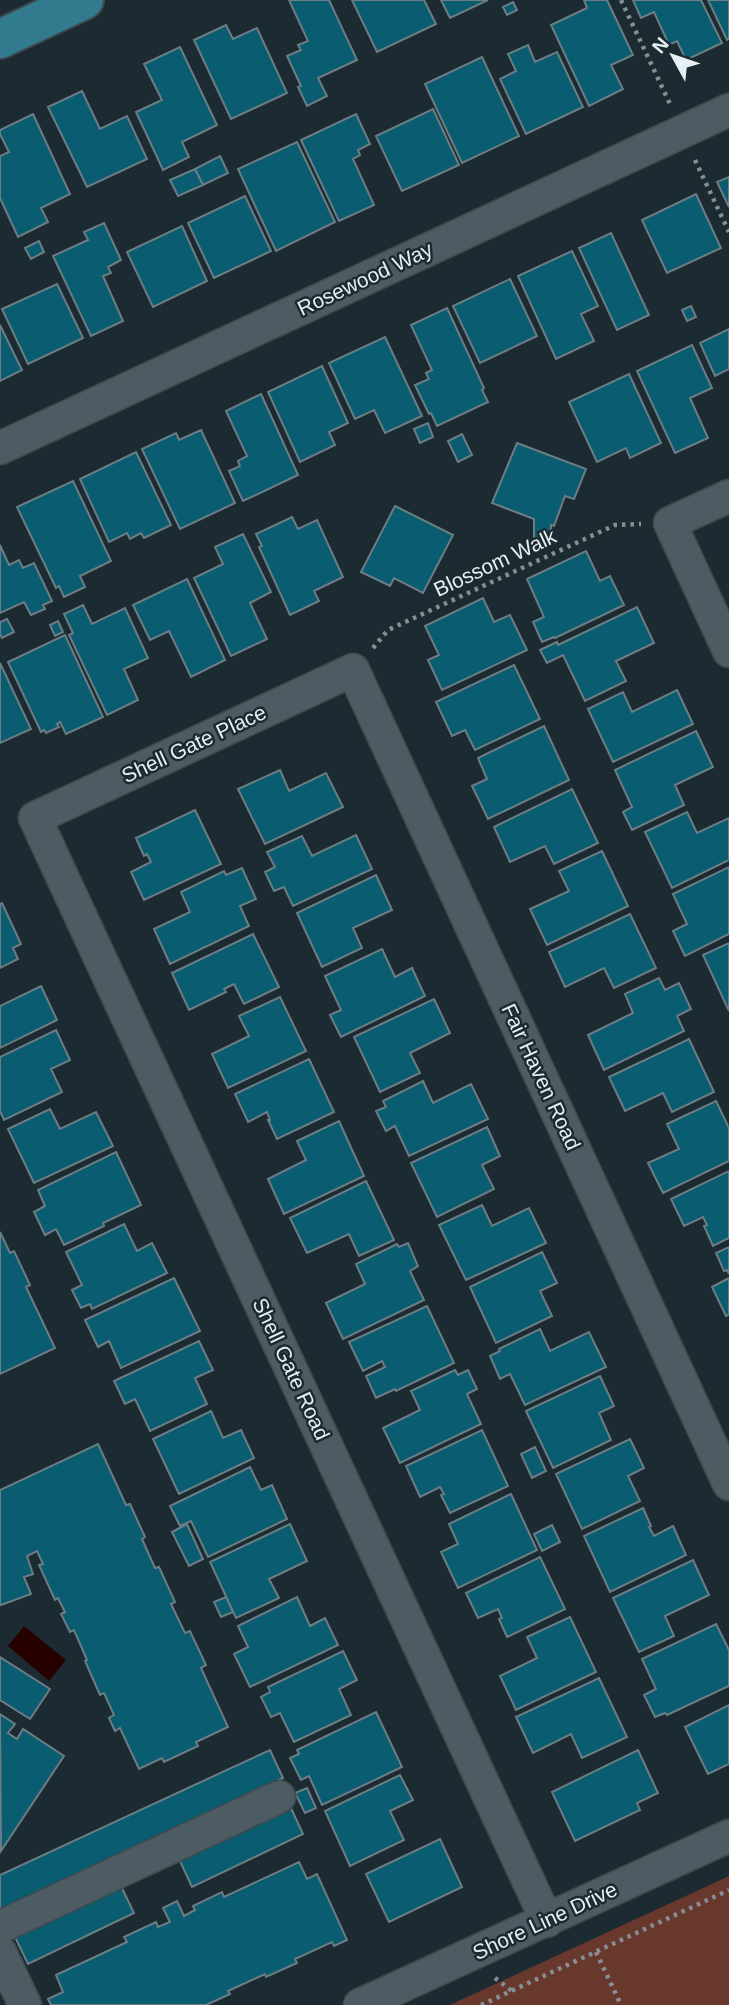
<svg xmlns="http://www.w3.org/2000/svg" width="729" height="2005" font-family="Helvetica,sans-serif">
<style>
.green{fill:#69382d}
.water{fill:#270000}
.building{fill:#0a5c71;stroke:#6c7d84;stroke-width:2}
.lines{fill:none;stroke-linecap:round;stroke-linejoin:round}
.minor-casing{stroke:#3c494d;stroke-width:35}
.major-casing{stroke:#3c494d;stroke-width:42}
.path{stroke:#839094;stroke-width:4.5;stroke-dasharray:3.5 5;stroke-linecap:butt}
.minor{stroke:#4c5c62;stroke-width:32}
.major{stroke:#327b8f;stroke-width:38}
.labels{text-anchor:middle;stroke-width:5;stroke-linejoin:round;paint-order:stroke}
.street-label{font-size:21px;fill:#e6f0f3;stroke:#1c2b31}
</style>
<rect width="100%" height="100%" fill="#1c2b31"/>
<!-- green -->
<path class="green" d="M729 1876V2005H450Z"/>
<!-- water -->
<path class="water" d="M24 1626 66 1660 49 1681 8 1646Z"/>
<!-- building -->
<path class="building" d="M289 0H329L357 60 318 78 327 96 307 106 298 87 301 86 287 56 301 50 298 45 308 41Z
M352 0H424L436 24 377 52Z
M441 0H488L450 18Z
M584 0H607L633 55 611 65 623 89 589 106 551 25 587 8Z
M633 0H701L722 43 686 60 677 41 669 45 654 12 641 18Z
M708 0H729V39L727 40Z
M513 2 517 10 507 15 503 7Z
M226 25 233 39 257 28 287 93 231 119 194 40Z
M528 45 535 62 557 52 583 107 526 134 500 79 516 71 508 54Z
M180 47 217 125 182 142 189 157 163 170 136 112 162 100 144 64Z
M482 57 519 136 462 163 425 84Z
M82 91 100 129 127 116 147 159 87 187 48 107Z
M433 109 459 165 402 191 376 136Z
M33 114 70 194 41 208 48 222 18 237 0 198V156L9 152 0 134V130Z
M356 114 370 144 358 150 360 155 353 159 374 205 339 221 301 140Z
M297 142 335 222 276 251 238 169Z
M220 156 228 173 203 185 195 169Z
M195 169 203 185 178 196 170 180Z
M729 177V207L717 182Z
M696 194 721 248 667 273 642 220Z
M245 196 271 251 214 278 188 223Z
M104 223 121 260 108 267 111 273 103 276 123 321 91 336 53 256 88 240 84 232Z
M182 226 207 281 153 307 127 252Z
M611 233 649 315 617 330 579 248Z
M39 241 44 252 31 259 25 248Z
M572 251 598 306 581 314 594 341 556 359 518 276Z
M510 279 537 336 480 363 453 306Z
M57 284 83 338 28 364 2 309Z
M691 306 696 317 687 321 682 310Z
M447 308 484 388 482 390 488 402 437 426 431 413 429 414 415 385 429 379 426 373 432 370 411 325Z
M0 325 22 370 0 381Z
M729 329V369L715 376 700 343Z
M385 337 422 416 385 433 374 410 355 419 329 363Z
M692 345 712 388 690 398 708 438 675 453 637 371Z
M322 366 348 423 329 432 335 445 300 462 268 392Z
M629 374 661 443 630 458 626 448 597 462 569 402Z
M261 394 298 475 243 501 229 471 240 466 238 461 247 456 226 411Z
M428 423 433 437 420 443 414 429Z
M201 430 235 503 180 529 142 449 176 433 179 440Z
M462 434 472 455 458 462 448 441Z
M517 443 586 469 574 499 565 496 554 526 551 525V539H534V519L492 503Z
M136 452 171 525 144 538 141 533 130 539 127 533 109 542 80 479Z
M73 481 111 561 80 576 85 587 64 597 59 586 56 588 17 507Z
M395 506 453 535 423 593 394 578 390 586 361 572Z
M292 517 298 529 317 520 343 577 314 591 319 601 290 615 259 547 262 546 256 534Z
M243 534 271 592 250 603 267 639 231 656 194 578 223 564 215 547Z
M0 545 9 565 19 560 23 568 34 563 52 601 43 605 45 609 31 615 24 602 0 613Z
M586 551 600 581 610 576 624 605 555 638 554 637 542 642 533 622 544 617 527 579Z
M187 579 225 660 191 677 169 631 150 640 133 605Z
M483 598 494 622 510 615 527 650 442 690 428 660 439 655 425 626Z
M83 605 92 624 125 608 148 658 124 669 138 700 107 715 69 635 73 633 64 614Z
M637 607 654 643 616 661 626 681 585 701 563 655 547 663 540 650 557 642 558 645Z
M7 619 14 632 2 638 0 634V622Z
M58 621 63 632 55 636 50 625Z
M65 635 103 717 66 734 60 722 57 724 59 727 46 733 44 730 41 732 8 662Z
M0 663 31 729 0 743Z
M514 665 540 719 475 750 465 730 452 736 436 702Z
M677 690 693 724 613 762 588 709 623 692 632 712Z
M544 726 569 780 488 819 472 786 487 779 478 758Z
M696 731 713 767 675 785 684 805 632 830 623 812 632 807 615 770Z
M280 770 289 791 326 773 343 807 265 844 238 789Z
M572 789 598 843 554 864 545 846 510 862 494 827Z
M195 810 221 864 144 900 131 872 151 862 147 854 144 856 136 838Z
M687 812 697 833 729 818V860L672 888 645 832Z
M356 835 372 869 293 906 284 887 274 891 265 872 275 867 267 852 302 836 312 856Z
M602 851 628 906 547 945 530 909 569 891 559 871Z
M729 867V934L685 956 673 931 687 924 673 894Z
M242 868 256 899 240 906 249 926 170 964 154 929 190 912 181 892 224 871 226 875Z
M376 875 392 910 353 928 362 948 322 967 297 913Z
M2 903 21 944 13 948 18 959 0 968V904Z
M630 914 656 968 614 988 604 968 565 987 549 952Z
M253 934 279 987 244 1004 234 984 224 989 226 992 189 1010 172 973Z
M729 943V1011L703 955Z
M382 949 395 977 412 968 425 996 341 1037 330 1015 341 1010 325 976Z
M659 978 665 990 679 983 691 1009 677 1016 684 1031 604 1070 588 1035 633 1013 625 994Z
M41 986 57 1020 0 1048V1006Z
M280 997 306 1051 228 1088 212 1054 249 1036 239 1016Z
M434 999 450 1033 410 1053 420 1073 380 1092 354 1037Z
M56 1030 70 1060 51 1069 62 1092 4 1120 0 1111V1057Z
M689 1039 714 1092 672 1112 663 1093 625 1111 609 1077Z
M309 1059 334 1112 277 1139 268 1120H270L267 1112 248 1122 235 1094Z
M423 1081 433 1103 471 1084 488 1119 409 1156 395 1126 386 1131 376 1111 386 1107 383 1101Z
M716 1101 729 1128V1161L663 1193 648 1163 679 1149 667 1124Z
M50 1109 60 1129 96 1112 113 1146 34 1183 8 1129Z
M339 1121 364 1176 284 1214 268 1179 306 1160 297 1141Z
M487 1127 500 1156 482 1165 494 1189 437 1217 411 1163Z
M116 1152 141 1205 103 1223 104 1226 64 1245 56 1229 45 1235 34 1212 45 1206 38 1190Z
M729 1171V1238L713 1246 704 1226 707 1225 703 1217 684 1226 671 1199Z
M366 1181 394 1240 359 1256 349 1234 307 1253 290 1218Z
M482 1205 492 1226 529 1208 546 1243 466 1280 439 1225Z
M124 1224 137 1251 152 1243 167 1273 92 1309 90 1304 81 1308 72 1290 82 1285 66 1252Z
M0 1232 10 1253 14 1251 30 1285 26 1287 55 1348 0 1374Z
M408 1243 418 1266 410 1271 424 1300 343 1339 326 1303 365 1284 356 1264 397 1244 399 1247Z
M729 1247V1274L727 1270 724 1271 716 1253Z
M542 1252 557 1283 540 1291 552 1316 496 1343 470 1287Z
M174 1278 200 1331 121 1368 109 1341 98 1347 85 1320Z
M729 1278V1314L726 1316 712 1287Z
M427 1306 454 1363 396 1391 395 1389 376 1398 366 1376 385 1367 382 1361 363 1371 349 1342Z
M540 1329 550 1351 589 1332 606 1367 525 1405 510 1374 500 1379 490 1356 500 1351 499 1349Z
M199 1341 213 1370 195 1378 207 1404 150 1431 135 1399 125 1404 114 1381Z
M455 1370 458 1375 468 1370 477 1389 467 1394 481 1424 400 1463 383 1428 420 1410 411 1391Z
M600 1376 614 1406 599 1413 611 1440 553 1468 526 1411Z
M211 1411 223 1438 241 1430 254 1458 179 1494 153 1439Z
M482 1430 508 1486 450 1513 441 1495 444 1494 440 1487 420 1497 406 1466Z
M630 1439 644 1468 628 1476 640 1501 582 1529 556 1474Z
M98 1444 126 1505 130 1504 145 1537 142 1539 155 1568 159 1567 175 1602 171 1604 185 1633 190 1631 206 1665 201 1668 228 1727 196 1742 198 1746 164 1762 162 1758 139 1769 120 1728 115 1731 109 1718 114 1715 104 1693 100 1695 85 1661 87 1660 74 1630 70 1632 61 1614 65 1612 58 1598 55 1600 39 1565 43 1564 37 1551 27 1556 33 1574 24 1577 31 1594 1 1605 0 1603V1490Z
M535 1447 546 1471 532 1478 521 1454Z
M250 1467 261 1490 272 1485 287 1519 208 1557 191 1521 180 1526 170 1506Z
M511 1494 537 1550 458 1588 441 1552 458 1544 449 1524Z
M643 1508 651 1526 649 1527 654 1536 673 1526 686 1555 610 1592 584 1536Z
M187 1524 203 1559 189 1566 172 1532Z
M290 1524 307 1561 269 1579 279 1598 236 1618 210 1562Z
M552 1525 560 1542 542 1551 534 1534Z
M540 1557 565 1609 507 1637 499 1619 502 1618 498 1609 478 1618 466 1593Z
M693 1560 709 1595 665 1616 674 1636 639 1652 613 1598Z
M226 1597 233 1612 221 1617 214 1602Z
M297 1597 310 1626 325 1618 338 1645 250 1687 234 1654 248 1647 238 1626Z
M570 1617 596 1672 516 1710 500 1676 537 1658 527 1637Z
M716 1624 729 1650V1686L667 1715 665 1713 655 1717 644 1695 656 1689 642 1659Z
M343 1651 357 1680 339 1689 351 1715 294 1742 280 1713 271 1717 261 1697 270 1692 268 1687Z
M0 1657 50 1689 30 1719 0 1700Z
M599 1678 627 1737 582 1758 571 1734 533 1753 516 1717Z
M729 1705V1764L708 1774 685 1727Z
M376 1712 402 1767 322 1805 309 1776 301 1780 290 1758 299 1754 297 1750Z
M0 1714 15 1724 8 1733 17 1739 23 1729 64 1756 1 1851Z
M270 1750 283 1778 0 1910V1875Z
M638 1750 658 1793 637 1803 640 1810 575 1841 552 1792Z
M400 1775 413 1800 390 1811 404 1840 350 1866 325 1811Z
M307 1788 316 1808 305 1813 295 1793Z
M290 1806 303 1834 192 1887 179 1859Z
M440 1839 462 1887 389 1922 366 1874Z
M299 1862 307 1879 317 1874 347 1940 334 1946 332 1942 295 1959 297 1963 266 1977 265 1974 228 1991 230 1994 206 2005H51L48 1999 63 1992 56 1975 127 1942 124 1937 156 1922 158 1927 170 1922 163 1908 177 1901 184 1916 195 1910 193 1906 222 1892 224 1897Z
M120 1884 134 1913 28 1964 14 1935Z"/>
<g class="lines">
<defs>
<path id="minor" d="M0 448 729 110
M729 496 670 523 729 651
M547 1921 35 818 353 670 729 1484
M0 1927 279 1797
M0 1952 25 2005
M360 2005 729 1836"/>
<path id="major" d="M0 39 84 0"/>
</defs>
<!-- minor casing -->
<use href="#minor" class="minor-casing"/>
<!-- major casing -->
<use href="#major" class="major-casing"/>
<!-- path -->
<path class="path" d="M621 0 670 104
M695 160 729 232
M373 648 388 630 615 525 641 524
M596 1952 621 2005
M495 1978 512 1991
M481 2005 729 1890"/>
<!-- minor -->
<use href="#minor" class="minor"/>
<!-- major -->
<use href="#major" class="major"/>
</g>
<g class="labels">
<!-- street labels -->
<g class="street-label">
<text transform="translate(365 279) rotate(-25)" y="7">Rosewood Way</text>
<text transform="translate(495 563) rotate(-25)" y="7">Blossom Walk</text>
<text transform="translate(194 744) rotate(-25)" y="7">Shell Gate Place</text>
<text transform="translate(541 1077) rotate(65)" y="7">Fair Haven Road</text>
<text transform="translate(291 1369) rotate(65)" y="7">Shell Gate Road</text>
<text transform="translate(545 1921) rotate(-25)" y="7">Shore Line Drive</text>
</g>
</g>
<!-- north arrow -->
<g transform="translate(673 56) rotate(310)" stroke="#1c2b31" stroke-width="5" paint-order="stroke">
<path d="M0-5L12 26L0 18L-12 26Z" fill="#e6f0f3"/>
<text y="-10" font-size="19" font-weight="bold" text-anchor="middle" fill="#e6f0f3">N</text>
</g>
</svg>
